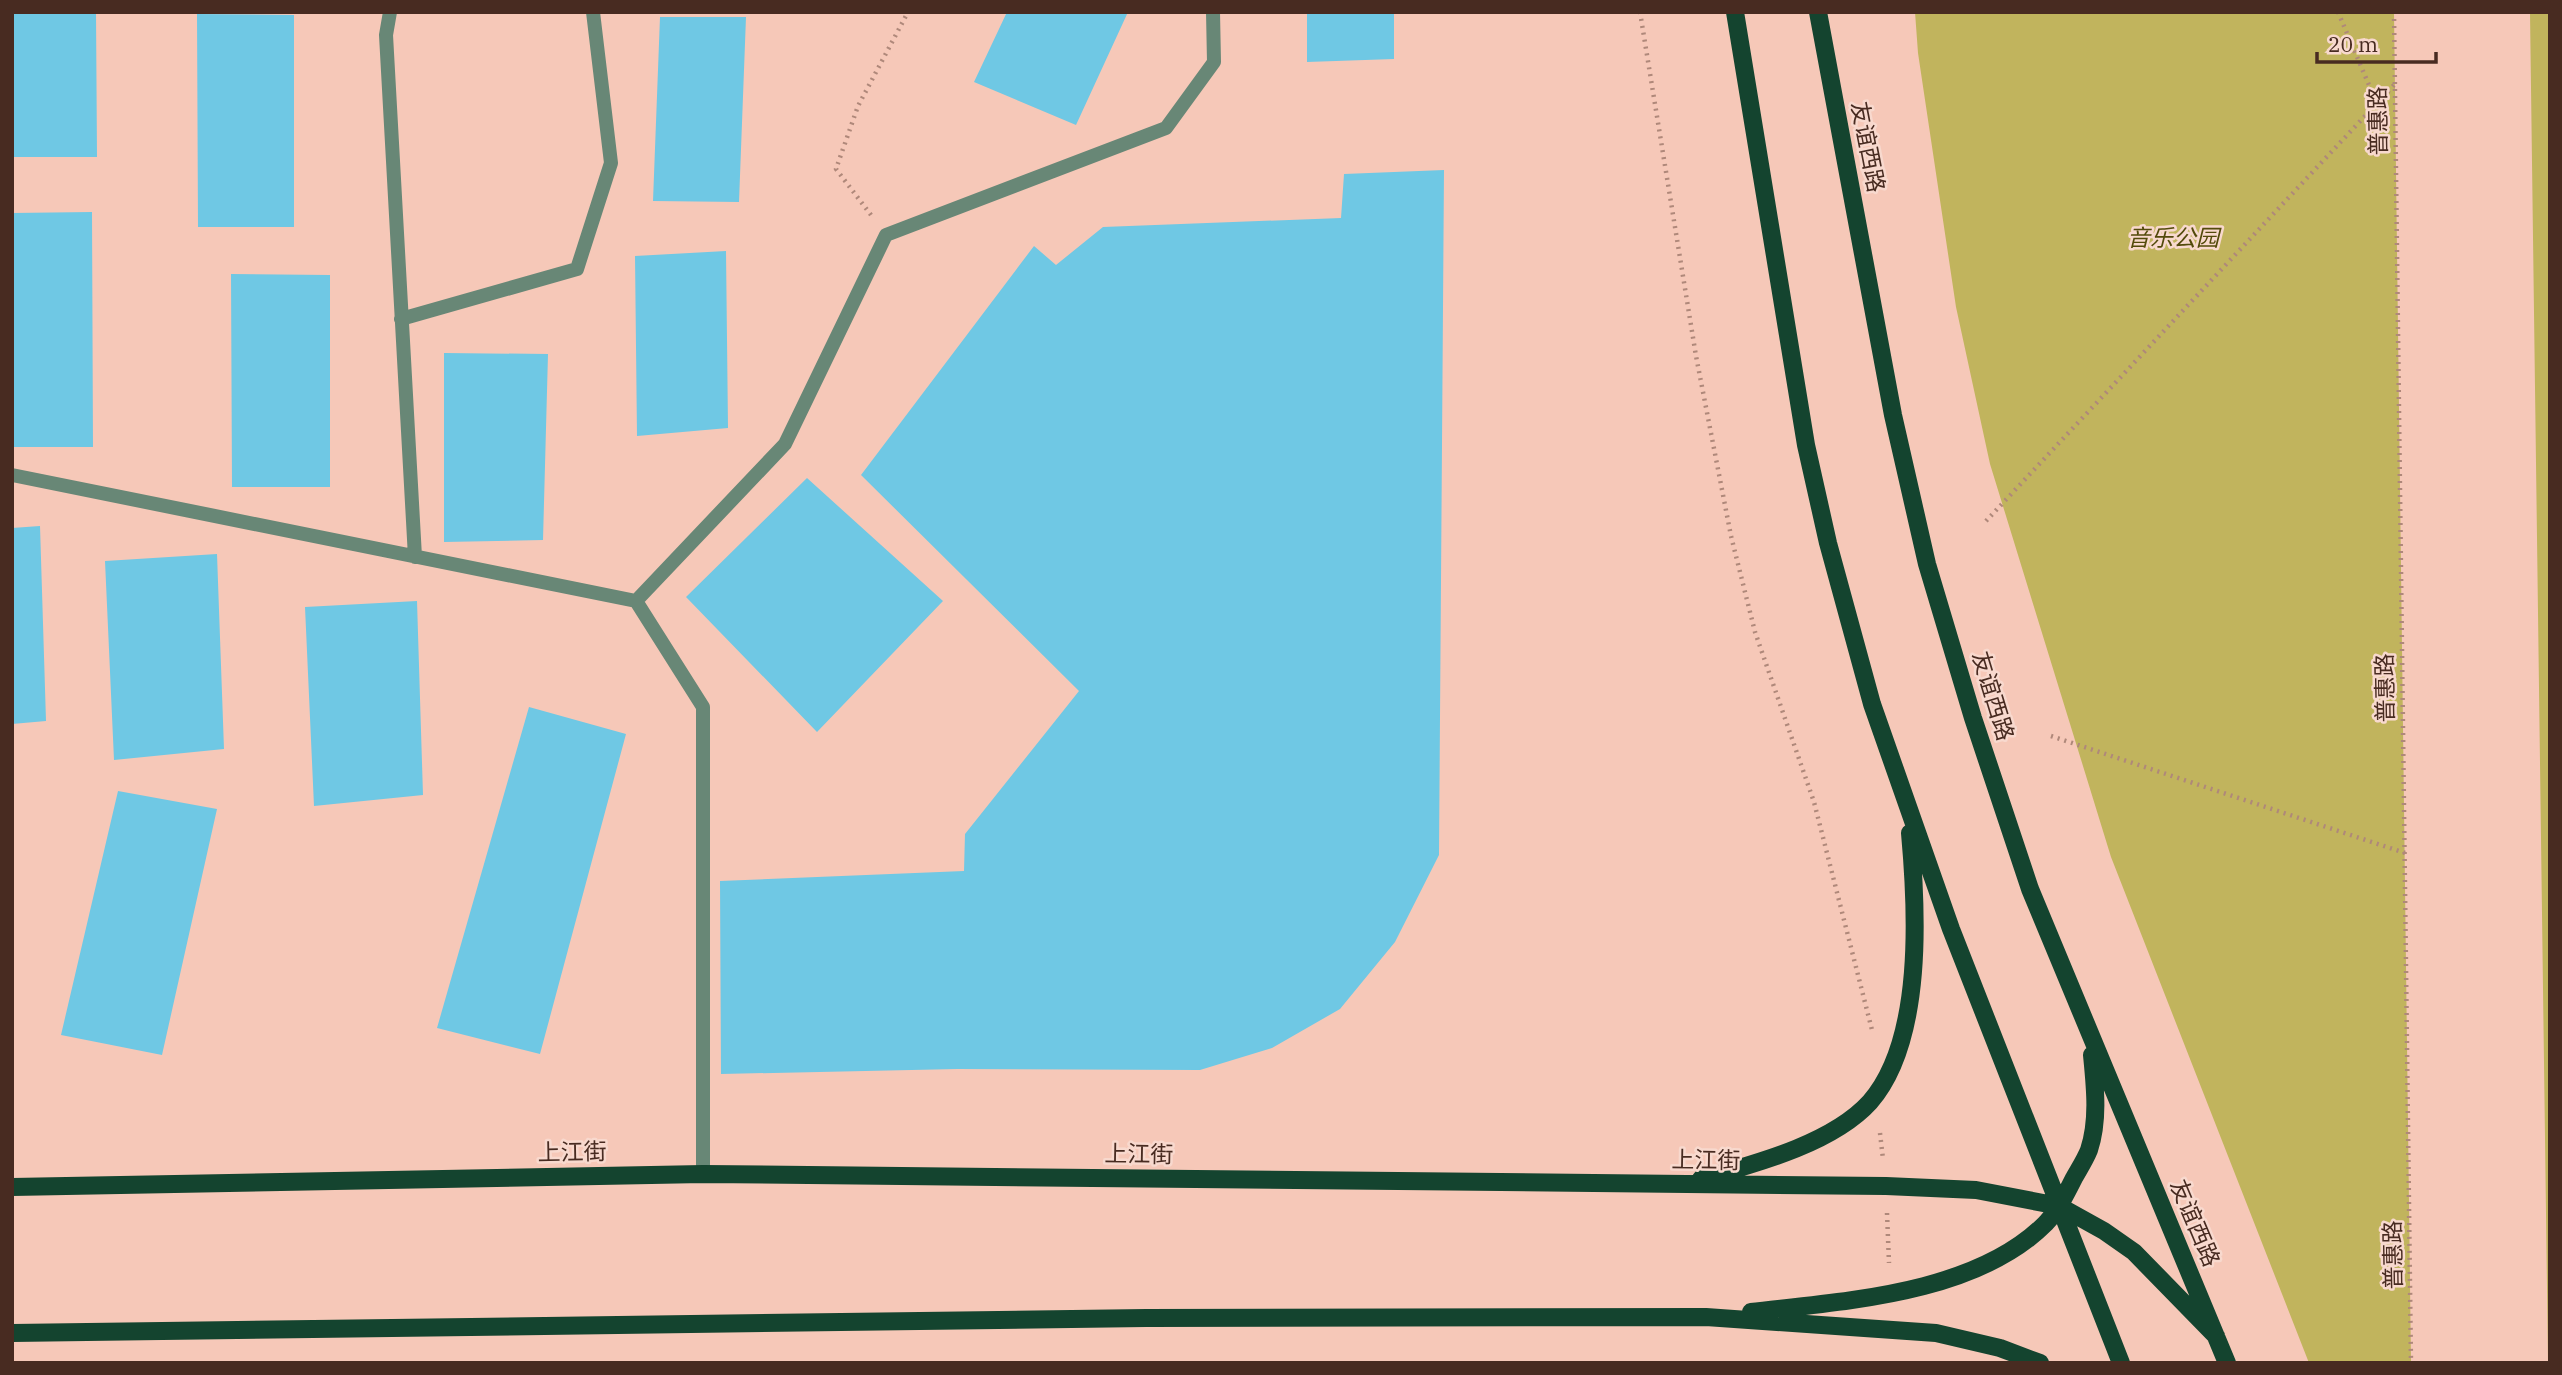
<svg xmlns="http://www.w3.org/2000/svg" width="2562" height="1375" font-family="'IBM Plex Serif','Noto Sans SC',serif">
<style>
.green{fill:#c1b45d}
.building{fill:#6fc8e4}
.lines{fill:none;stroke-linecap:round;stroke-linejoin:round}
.path{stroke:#af887a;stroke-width:4.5;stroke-dasharray:2 5;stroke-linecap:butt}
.minor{stroke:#688776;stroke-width:14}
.primary{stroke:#14442f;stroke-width:18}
.labels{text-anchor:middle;stroke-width:5;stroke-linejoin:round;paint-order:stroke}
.street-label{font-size:23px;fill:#482b21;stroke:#f8d9ce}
.park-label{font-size:23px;font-style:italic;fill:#534a0b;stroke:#f8d9ce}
</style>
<rect width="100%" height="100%" fill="#f6c8b8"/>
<!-- green -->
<path class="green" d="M1915 12H2394L2411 1363H2309L2111 857 1990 464 1956 307 1918 53Z
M2530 12H2550V1363H2548Z"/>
<!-- building -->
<path class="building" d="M12 12H96L97 157H12Z
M1007 12H1128L1076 125 974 82Z
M1307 12H1394V59L1307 62Z
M197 14 294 15V227H198Z
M660 17H746L739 202 653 201Z
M1444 170 1439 855 1395 942 1340 1009 1272 1048 1200 1070 957 1069 721 1074 720 881 964 871 965 834 1079 691 861 475 1034 246 1056 265 1103 227 1341 218 1344 174Z
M92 212 93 447H12V213Z
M726 251 728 428 637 436 635 256Z
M231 274 330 275V487H232Z
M444 353 548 354 543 540 444 542Z
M807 478 943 601 817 732 686 597Z
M40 526 46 721 12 724V528Z
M217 554 224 749 114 760 105 561Z
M417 601 423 795 314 806 305 607Z
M529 707 626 734 540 1054 437 1028Z
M118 791 217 809 162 1055 61 1035Z"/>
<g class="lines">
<!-- path -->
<path class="path" d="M1640 12 1696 356 1731 536 1755 632 1814 802 1872 1030
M2338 12 2377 104
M2394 12 2411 1363
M871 215 836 169 858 106 908 12
M1986 521 2394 85
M2051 736 2405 853
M1880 1133 1883 1159
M1887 1213 1889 1263"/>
<!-- minor -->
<path class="minor" d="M390 12 386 35 415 557
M401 319 577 269 611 163 593 12
M12 475 636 601 703 707V1174
M636 601 785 444 886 235 1166 128 1214 62 1213 12"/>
<!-- primary -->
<path class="primary" d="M1735 12 1806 445 1828 543 1872 704 1951 929 2121 1363
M1818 12 1893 415 1927 564 1973 718 2030 889 2227 1363
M1701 1179C1754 1164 1832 1144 1870 1102 1924 1040 1917 910 1910 833
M12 1187 703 1174 1886 1186 1976 1190 2059 1206 2104 1231 2134 1252 2216 1336
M1751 1312C1845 1301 1976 1294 2046 1223 2058 1210 2066 1194 2074 1178 2079 1169 2085 1160 2089 1150 2099 1120 2095 1086 2092 1055
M12 1333 1146 1318 1706 1317 1936 1333 2000 1348 2040 1363"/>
</g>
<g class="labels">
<!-- street labels -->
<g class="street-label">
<text transform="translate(2378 121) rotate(-91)" y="8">普惠路</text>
<text transform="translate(1868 147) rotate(79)" y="8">友谊西路</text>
<text transform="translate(2385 688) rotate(-91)" y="8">普惠路</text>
<text transform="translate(1993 696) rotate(73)" y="8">友谊西路</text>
<text transform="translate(572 1152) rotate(-1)" y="8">上江街</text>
<text transform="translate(1139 1154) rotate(1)" y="8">上江街</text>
<text transform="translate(1706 1160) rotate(1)" y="8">上江街</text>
<text transform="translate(2195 1223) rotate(67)" y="8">友谊西路</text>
<text transform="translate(2393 1255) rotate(-91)" y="8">普惠路</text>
</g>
<!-- park labels -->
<g class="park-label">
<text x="2173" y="246">音乐公园</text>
</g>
</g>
<!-- border -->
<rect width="2562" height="1375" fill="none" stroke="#482b21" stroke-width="28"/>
<!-- scale -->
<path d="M2317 52v10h119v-10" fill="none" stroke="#482b21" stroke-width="3.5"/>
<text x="2328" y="52" font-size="21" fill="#482b21" stroke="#f8d9ce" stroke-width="5" paint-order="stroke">20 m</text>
</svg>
